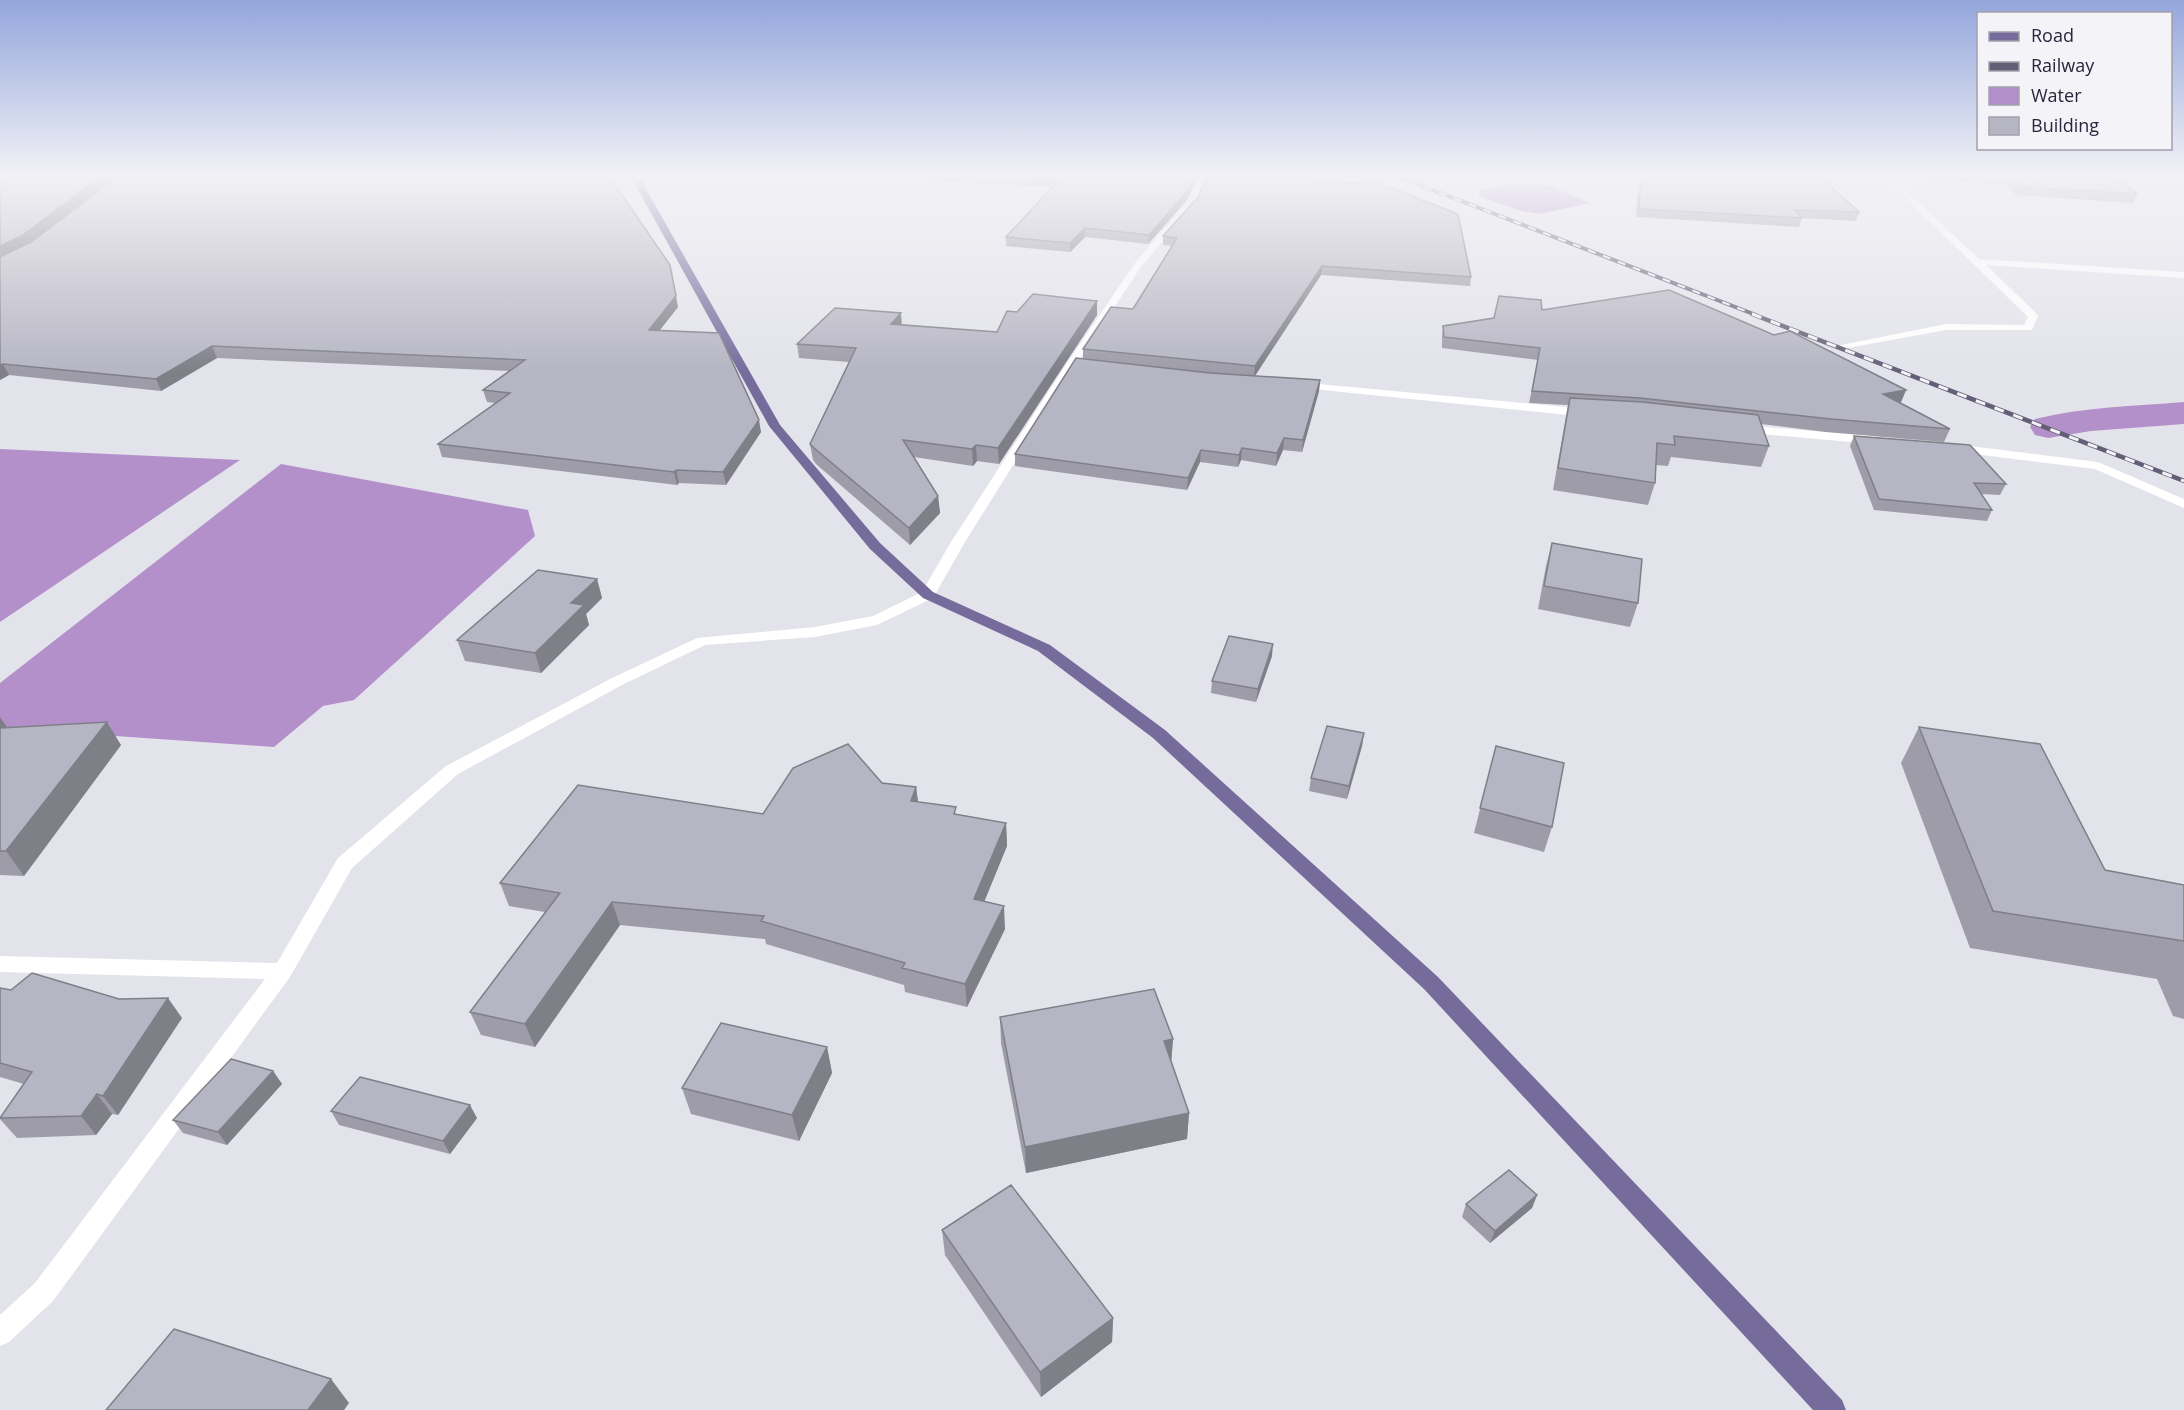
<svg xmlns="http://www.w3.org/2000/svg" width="2184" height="1410" font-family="'Open Sans',sans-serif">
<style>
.water{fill:#b490cb}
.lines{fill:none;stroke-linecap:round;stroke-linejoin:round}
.canal{fill:#b490cb;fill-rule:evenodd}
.minor{fill:#fff;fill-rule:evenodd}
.primary{fill:#766c9c;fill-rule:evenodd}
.rail-far1-casing{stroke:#635f76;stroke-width:4}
.rail-casing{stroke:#635f76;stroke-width:4.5}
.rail-far1{stroke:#f3f3f8;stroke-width:2;stroke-dasharray:8;stroke-linecap:butt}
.rail{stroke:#f3f3f8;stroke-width:3;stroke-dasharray:10;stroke-linecap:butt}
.wall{fill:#9d9ca8}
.shaded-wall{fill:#7f7f88}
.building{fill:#b6b5c3;stroke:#7f7f88;stroke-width:1.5}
</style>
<rect width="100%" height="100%" fill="#e3e3eb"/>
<!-- water -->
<path class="water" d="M1524 183 1551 186 1590 203 1539 214 1521 211 1479 196V192L1484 189Z
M0 449 240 460 0 622Z
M281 464 528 510 535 536 354 700 323 706 274 747 0 728V683Z"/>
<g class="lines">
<!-- canal -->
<path class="canal" d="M2184 402V424L2091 431 2048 438 2035 435 2030 427 2035 419C2084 407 2134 406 2184 402Z"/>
<!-- minor -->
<path class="minor" d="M1201 175H1209L1196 204 1143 264 1077 363 965 542 933 598 877 625 815 637 705 645 624 684 458 774 352 868 290 977 53 1301 9 1342 0 1346V1315L35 1283 265 979 0 972V956L277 963 338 858 446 766 612 678 697 638 815 627 873 616 922 592 951 542 1067 363 1137 260 1189 201Z
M1882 175H1890L1979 259 2184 272V278L1986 265 2037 314 2038 316 2032 330H1946L1837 350 1836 348 1841 345 1946 324 2024 325 2028 317Z
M1297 382 1588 409 1594 413 1588 417 1293 387V383Z
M1742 425 1874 436 1880 440 1874 444 1738 432V426Z
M1954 444 2098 462 2184 499V508L2095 469 1950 451 1948 448 1950 445Z"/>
<!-- primary -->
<path class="primary" d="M630 175H638L780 425 880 543 933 592 1050 645 1165 730 1438 977 1842 1400 1846 1410H1813L1424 989 1153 738 1038 651 923 598 870 549 769 426Z"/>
<defs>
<path id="rail-far1" d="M1394 175 1756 315"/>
<path id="rail" d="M1752 314 2184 481"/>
</defs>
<!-- rail-far1 casing -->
<use href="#rail-far1" class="rail-far1-casing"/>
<!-- rail casing -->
<use href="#rail" class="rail-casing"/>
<!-- rail-far1 -->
<use href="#rail-far1" class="rail-far1"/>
<!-- rail -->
<use href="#rail" class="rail"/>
</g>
<!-- wall -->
<path class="wall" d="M0 175 614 178 616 186 678 307 660 330 761 432 726 485 679 483 677 485 442 457 438 444 495 403 487 402 483 390 510 371 217 358 161 391 9 375 0 380Z
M926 175H1199L1187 200 1148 244 1085 237 1070 252 1006 246V237L1053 187 931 181 930 177H926Z
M1639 175H1818L1859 212 1856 221 1802 218 1799 227 1636 217Z
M1921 175H2111L2137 194 2133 203 2016 195 2006 185 1924 179Z
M1198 197 1471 277 1470 286 1321 275 1255 376 1320 380 1319 391 1302 452 1283 450 1276 466 1241 460 1238 467 1200 462 1187 490 1015 466V454L1083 359V349L1133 309 1172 246 1163 245V236Z
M1097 301V315L999 464 977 461 973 466 914 457 938 496 940 513 910 545 816 464 813 460 810 444 849 362 799 358 797 344 902 325 997 332 1017 312Z
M1542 310 1774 335 1906 390 1901 402H1899L1950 429 1944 442 1826 432 1761 424 1769 446 1761 467 1671 457 1668 466 1656 465 1655 483 1648 505 1553 490 1568 405 1529 403 1538 360 1442 348V337L1443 326Z
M1854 436 2006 484 2000 495 1982 494 1992 510 1987 521 1874 510 1850 446Z
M1552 543 1638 603 1630 627 1538 609 1546 566Z
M597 579 602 598 586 614 589 625 541 673 465 661 457 640Z
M1272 656 1256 702 1211 693 1212 681Z
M0 717 7 728 121 745 24 876 0 875Z
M1919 727 2105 870 2184 885V1019L2173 1016 2157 979 1970 948 1901 763Z
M1364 733 1362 746 1347 799 1309 791 1311 778Z
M1496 746 1552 827 1544 852 1474 833Z
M882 783 916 787 918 802 957 814 1006 823 1007 846 984 901 1005 929 967 1007 905 992 904 985 766 944 765 939 620 925 535 1047 481 1035 470 1012 545 912 509 906 500 883 763 814Z
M0 988 11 990 119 999 182 1018 118 1115 112 1114 96 1135 17 1138 0 1119V1117L24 1084 0 1077Z
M1000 1017 1173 1039 1171 1062 1189 1113 1187 1139 1026 1173 1001 1043Z
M827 1047 832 1073 799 1141 691 1114 682 1088Z
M273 1071 282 1084 227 1145 183 1133 173 1120Z
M331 1111 477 1118 450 1154 339 1125Z
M1537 1195 1532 1208 1490 1243 1462 1217 1466 1204Z
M942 1230 1113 1318 1112 1342 1041 1397 945 1255Z"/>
<!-- shaded-wall -->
<path class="shaded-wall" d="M103 175H120L28 245 0 259V246Z
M1195 175H1199L1187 200 1148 244 1149 235Z
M1085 228V237L1070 252V243Z
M670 265 678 307 651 341 649 330Z
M1322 266 1321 275 1254 377 1255 366Z
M1097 301V315L999 464 998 448Z
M901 313 902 327 891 324Z
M212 346 217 358 161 391 156 379Z
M3 364 9 375 0 380V365Z
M1320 380 1319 391 1302 452 1303 440Z
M1906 390 1901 402 1878 406 1883 394Z
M759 420 761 432 726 485 723 472Z
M1284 438 1283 450 1276 466 1277 453Z
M976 445 977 461 973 466 972 449Z
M1242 448 1241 460 1238 467 1239 455Z
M1201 450 1200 462 1187 490 1188 478Z
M676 470 679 483 677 485 674 472Z
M938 496 940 513 910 545 909 528Z
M597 579 602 598 586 614 589 625 541 673 535 653 571 603Z
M1273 644 1272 656 1256 702 1258 689Z
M0 717 15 739 0 752Z
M107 722 121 745 24 876 6 851Z
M1364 733 1362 746 1347 799 1349 786Z
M916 787 919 809 911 801Z
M1006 823 1007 846 976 922 974 899Z
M612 902 620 925 535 1047 525 1024Z
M1004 906 1005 929 967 1007 965 984Z
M168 998 182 1018 118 1115 103 1096Z
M1173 1039 1171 1065 1164 1041Z
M827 1047 832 1073 799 1141 792 1115Z
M273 1071 282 1084 227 1145 218 1132Z
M97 1094 112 1114 96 1135 81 1116Z
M470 1105 477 1118 450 1154 443 1141Z
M1189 1113 1187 1139 1026 1173 1025 1147Z
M1537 1195 1532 1208 1490 1243 1495 1231Z
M1113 1318 1112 1342 1041 1397 1040 1372Z
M331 1379 349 1403 344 1410H308Z"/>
<!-- building -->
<path class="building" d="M0 175H103L23 235 0 246Z
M120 175H612L614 178 611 179 670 265 676 296 649 330 719 333 759 420 723 472 676 470 674 472 438 444 510 393 483 390 525 360 212 346 156 379 3 364 0 365V257L31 242Z
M977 175H1195L1187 191 1149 235 1085 228 1070 243 1006 237 1060 179Z
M1207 175H1280L1354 184 1371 180 1458 214 1471 277 1322 266 1255 366 1083 349 1111 307 1133 309 1177 238 1163 236 1198 197Z
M1641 175H1818L1859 212 1795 210 1802 218 1639 209Z
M1980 175H2111L2137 194 2019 187 2009 177Z
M1669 290 1774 335 1790 331 1906 390 1883 394 1950 429 1831 419 1640 398 1532 391 1540 348 1444 337 1443 326 1494 318 1499 296 1541 300 1542 310Z
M1033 294 1097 301 998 448 976 445 972 449 903 440 938 496 909 528 814 448 810 444 856 348 797 344 835 308 901 313 891 324 997 332 1007 311 1017 312Z
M1076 358 1210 373 1320 380 1303 440 1284 438 1277 453 1242 448 1239 455 1201 450 1188 478 1015 454Z
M1570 398 1643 402 1758 415 1769 446 1674 436 1675 445 1657 443 1655 483 1558 468Z
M1854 436 1970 445 2006 484 1974 483 1992 510 1879 499Z
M1552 543 1642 559 1638 603 1544 586Z
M538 570 597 579 571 603 584 605 535 653 457 640Z
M1229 636 1273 644 1258 689 1212 681Z
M107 722 6 851H0V728Z
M1327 726 1364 733 1349 786 1311 778Z
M1919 727 2040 744 2105 870 2184 885V941L1993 911Z
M848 744 882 783 916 787 911 801 956 807 954 814 1006 823 974 899 1004 906 965 984 902 968 905 963 761 921 764 916 612 902 525 1024 470 1012 560 893 500 883 578 785 763 814 793 768Z
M1496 746 1564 763 1552 827 1480 808Z
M32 973 119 999 168 998 103 1096 97 1094 81 1116 0 1118 32 1072 0 1063V988L11 990Z
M1154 989 1173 1039 1164 1041 1189 1113 1025 1147 1000 1017Z
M721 1023 827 1047 792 1115 682 1088Z
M231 1059 273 1071 218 1132 173 1120Z
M360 1077 470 1105 443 1141 331 1111Z
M1509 1170 1537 1195 1495 1231 1466 1204Z
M1011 1185 1113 1318 1040 1372 942 1230Z
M174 1329 331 1379 308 1410H106Z"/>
<!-- sky -->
<linearGradient id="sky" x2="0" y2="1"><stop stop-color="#93a6dc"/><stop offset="0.47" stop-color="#f2f2f6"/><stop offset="1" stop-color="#f2f2f6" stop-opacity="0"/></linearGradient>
<rect width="2184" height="372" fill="url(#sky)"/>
<!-- legend -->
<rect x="1977" y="12" width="195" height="138" fill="#f3f3f8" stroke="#a2a0ac" stroke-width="1.5"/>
<rect x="1989" y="32" width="30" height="9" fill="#766c9c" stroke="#a2a0ac" stroke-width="1.5"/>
<text x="2031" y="42" font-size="18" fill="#29243b">Road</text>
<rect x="1989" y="62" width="30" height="9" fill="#635f76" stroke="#a2a0ac" stroke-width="1.5"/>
<text x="2031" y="72" font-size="18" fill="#29243b">Railway</text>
<rect x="1989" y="87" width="30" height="18" fill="#b490cb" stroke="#a2a0ac" stroke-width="1.5"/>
<text x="2031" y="102" font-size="18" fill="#29243b">Water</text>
<rect x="1989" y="117" width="30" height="18" fill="#b6b5c3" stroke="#a2a0ac" stroke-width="1.5"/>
<text x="2031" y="132" font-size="18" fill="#29243b">Building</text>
</svg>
